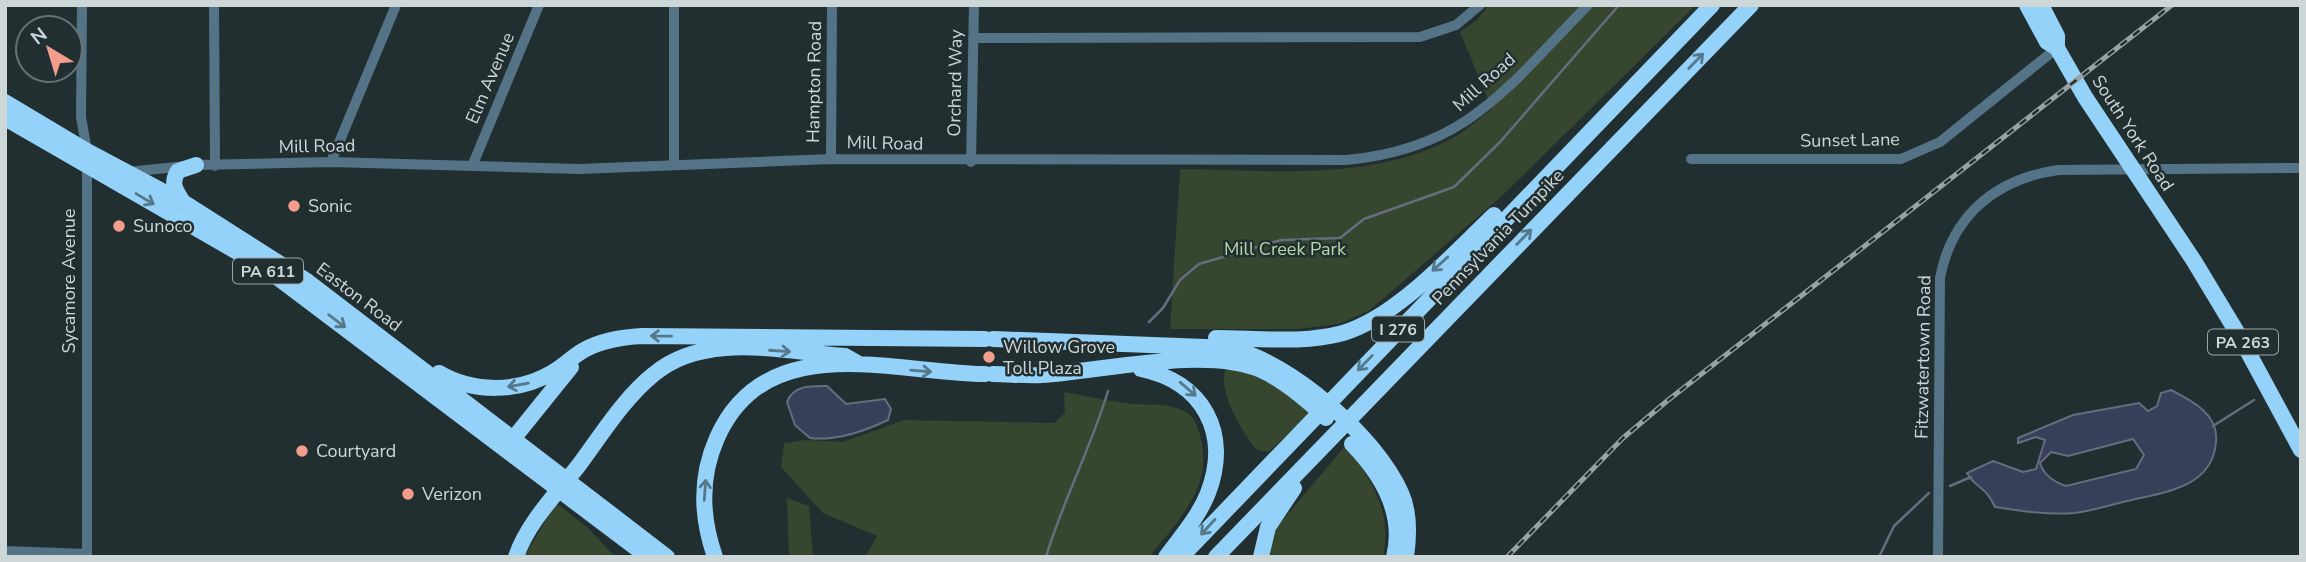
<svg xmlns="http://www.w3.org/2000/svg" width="2306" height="562" font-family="'Nunito Sans',sans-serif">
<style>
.green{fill:#37462e}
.water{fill:#383f59;stroke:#656d7f;stroke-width:2;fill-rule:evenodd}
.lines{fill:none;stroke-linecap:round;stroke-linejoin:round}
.stream{stroke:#656d7f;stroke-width:2.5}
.minor{stroke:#547387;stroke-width:10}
.highway{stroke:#95d2fa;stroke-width:16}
.rail-casing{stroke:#99a3a3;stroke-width:5}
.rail{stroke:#222f30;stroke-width:2.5;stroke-dasharray:8;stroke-linecap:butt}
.oneway{stroke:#56788b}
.poi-dot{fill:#f49d8c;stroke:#222f30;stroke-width:2.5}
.labels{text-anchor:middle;stroke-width:5;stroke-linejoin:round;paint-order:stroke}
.shield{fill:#222f30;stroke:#9aa5a5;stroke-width:2}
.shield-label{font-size:16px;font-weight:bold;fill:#ced7d7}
.street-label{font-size:18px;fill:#ced7d7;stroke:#222f30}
.poi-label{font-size:18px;fill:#ced7d7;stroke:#222f30;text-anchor:start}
.park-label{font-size:18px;fill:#b7d8a6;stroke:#222f30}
</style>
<rect width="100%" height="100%" fill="#222f30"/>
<!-- green -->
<path class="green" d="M1489 5H1696L1503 195 1370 310 1339 324 1298 329H1170L1180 169C1272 170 1375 183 1458 135 1470 127 1481 117 1492 109L1460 32 1477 20Z
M1227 368 1252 372 1313 410 1269 452 1257 450C1244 435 1214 386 1227 368Z
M1064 392C1087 396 1111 402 1134 404 1152 405 1169 403 1186 412 1195 417 1199 430 1201 439 1213 488 1177 522 1149 557H865L877 536 823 513 781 467 784 443 806 440 843 442 904 420 1054 423 1065 413Z
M1346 445C1371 479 1393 512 1383 557H1270L1274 530Z
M787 498 809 506 813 557H789Z
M556 503 588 528 615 557H524Z"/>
<!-- water -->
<path class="water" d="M827 386 846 404 885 399 891 409 888 420C865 431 835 441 810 438L795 425 787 402C793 385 811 386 827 386Z
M2171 390C2192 401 2219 414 2216 442 2212 489 2163 492 2127 501 2110 505 2092 511 2074 513 2048 515 2021 511 1995 507 1985 485 1975 488 1967 473L1993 461 2023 472 2036 469 2045 440 2036 437 2018 443V438L2073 415 2139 403 2148 411 2157 406 2161 393ZM2133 439 2144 455 2136 469 2066 486C2054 482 2044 476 2040 463L2051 452 2068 456Z"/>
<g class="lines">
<!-- stream -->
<path class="stream" d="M1149 322 1163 308 1180 280 1199 264 1281 240 1340 238 1364 219 1454 187 1500 142 1619 5
M2213 426 2254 400
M1950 486 1971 477
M1046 557C1063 500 1091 448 1108 391
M1879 557 1894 526 1929 493"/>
<!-- minor -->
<path class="minor" d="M82 5 81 117 87 151V557
M214 5 215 166
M674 5V165
M973 38 1420 37 1456 25 1480 5
M831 159 832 5
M1691 159H1901L1940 142 2057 48
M331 162 396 5
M971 162 974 5
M473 164 539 5
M127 172 196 165 331 162 579 169 831 159 1346 160C1468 149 1508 86 1588 5
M5 551 87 554
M1938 557 1940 278C1952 215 1996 179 2058 170L2301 168"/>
<!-- highway -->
<path class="highway" d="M2027 5 2047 42 2057 48
M2041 5 2057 36V48L2085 97 2194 261 2241 339 2301 450
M5 102 87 151 183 202 307 281 667 557
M5 118 265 268 648 557
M183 202C176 191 170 184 178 171L196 165
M1216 338C1256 338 1304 344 1343 333 1397 317 1454 253 1494 215
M993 339 1231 348C1291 363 1376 436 1401 493 1410 512 1409 536 1406 557
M1141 369C1203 382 1231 433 1208 493 1199 516 1181 537 1166 557
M439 373C473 393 519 393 553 372 564 366 573 356 584 350 602 340 623 337 642 336L985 339
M993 374C1009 374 1026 376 1042 375 1102 371 1206 346 1261 370 1285 381 1307 400 1326 418
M513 439 571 367
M1352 444C1381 474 1405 514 1394 557
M516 557C527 523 558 492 579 465 602 434 624 398 654 374 705 331 784 352 845 356L859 364
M715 557C701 517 700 476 717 438 766 328 892 373 985 374
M1181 557 1712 5
M1216 557 1751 5
M1261 557 1268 527 1294 488"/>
<defs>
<path id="rail" d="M1507 557 1623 438 1667 401 2172 5"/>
</defs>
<!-- rail casing -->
<use href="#rail" class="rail-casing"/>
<!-- rail -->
<use href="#rail" class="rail"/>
</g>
<!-- one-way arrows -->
<defs><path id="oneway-shaft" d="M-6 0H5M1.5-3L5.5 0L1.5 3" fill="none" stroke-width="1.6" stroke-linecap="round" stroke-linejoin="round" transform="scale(1.75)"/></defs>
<g class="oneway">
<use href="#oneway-shaft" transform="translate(1696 61) rotate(-46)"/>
<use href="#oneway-shaft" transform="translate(145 199) rotate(31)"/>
<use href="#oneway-shaft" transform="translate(1524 237) rotate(-46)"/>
<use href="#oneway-shaft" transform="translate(1440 264) rotate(138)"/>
<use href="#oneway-shaft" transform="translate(337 321) rotate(37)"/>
<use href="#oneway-shaft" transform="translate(661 336) rotate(-179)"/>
<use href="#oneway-shaft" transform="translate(780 351) rotate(4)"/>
<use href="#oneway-shaft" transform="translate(1365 363) rotate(134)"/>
<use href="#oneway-shaft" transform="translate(921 371) rotate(5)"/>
<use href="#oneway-shaft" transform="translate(518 385) rotate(170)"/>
<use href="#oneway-shaft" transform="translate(1188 389) rotate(41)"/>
<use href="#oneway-shaft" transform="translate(705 490) rotate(-86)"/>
<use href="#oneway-shaft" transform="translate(1208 527) rotate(132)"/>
</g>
<!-- markers -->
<g class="poi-dot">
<circle cx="294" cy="206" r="7"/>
<circle cx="119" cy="226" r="7"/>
<circle cx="989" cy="357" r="7"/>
<circle cx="302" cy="451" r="7"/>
<circle cx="408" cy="494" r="7"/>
</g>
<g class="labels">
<!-- shield labels -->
<g class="shield">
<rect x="233" y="258.5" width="70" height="25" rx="5"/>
<rect x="1372" y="316.5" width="52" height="25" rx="5"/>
<rect x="2208" y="329.5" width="70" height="25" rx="5"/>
</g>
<g class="shield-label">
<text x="268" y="277">PA 611</text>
<text x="1398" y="335">I 276</text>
<text x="2243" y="348">PA 263</text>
</g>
<!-- street labels -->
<g class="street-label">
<text transform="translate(490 78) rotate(-67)" y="6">Elm Avenue</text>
<text transform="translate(814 82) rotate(-89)" y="6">Hampton Road</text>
<text transform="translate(1484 82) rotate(-42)" y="6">Mill Road</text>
<text transform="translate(955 83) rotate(-89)" y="6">Orchard Way</text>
<text transform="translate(2133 133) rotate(57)" y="6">South York Road</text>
<text transform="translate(1850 140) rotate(-1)" y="6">Sunset Lane</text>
<text transform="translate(885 143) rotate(1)" y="6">Mill Road</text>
<text transform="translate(317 146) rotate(-1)" y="6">Mill Road</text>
<text transform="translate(1498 237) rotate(-46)" y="6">Pennsylvania Turnpike</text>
<text transform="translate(69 281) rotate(-90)" y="6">Sycamore Avenue</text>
<text transform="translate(359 297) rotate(37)" y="6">Easton Road</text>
<text transform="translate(1923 357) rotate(-89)" y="6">Fitzwatertown Road</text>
</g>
<!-- poi labels -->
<g class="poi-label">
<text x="308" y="212">Sonic</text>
<text x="133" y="232">Sunoco</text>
<text x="1003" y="353">Willow Grove<tspan x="1003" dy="21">Toll Plaza</tspan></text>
<text x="316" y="457">Courtyard</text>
<text x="422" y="500">Verizon</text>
</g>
<!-- park labels -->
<g class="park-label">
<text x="1285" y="255">Mill Creek Park</text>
</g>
</g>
<!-- border -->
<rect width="2306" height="562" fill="none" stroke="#ced7d7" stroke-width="14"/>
<!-- north arrow -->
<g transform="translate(49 49) rotate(322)"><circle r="33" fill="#222f30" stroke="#677273" stroke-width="2"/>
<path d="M0-5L12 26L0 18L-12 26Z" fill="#f49d8c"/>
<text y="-10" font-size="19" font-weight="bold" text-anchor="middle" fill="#ced7d7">N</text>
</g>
</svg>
